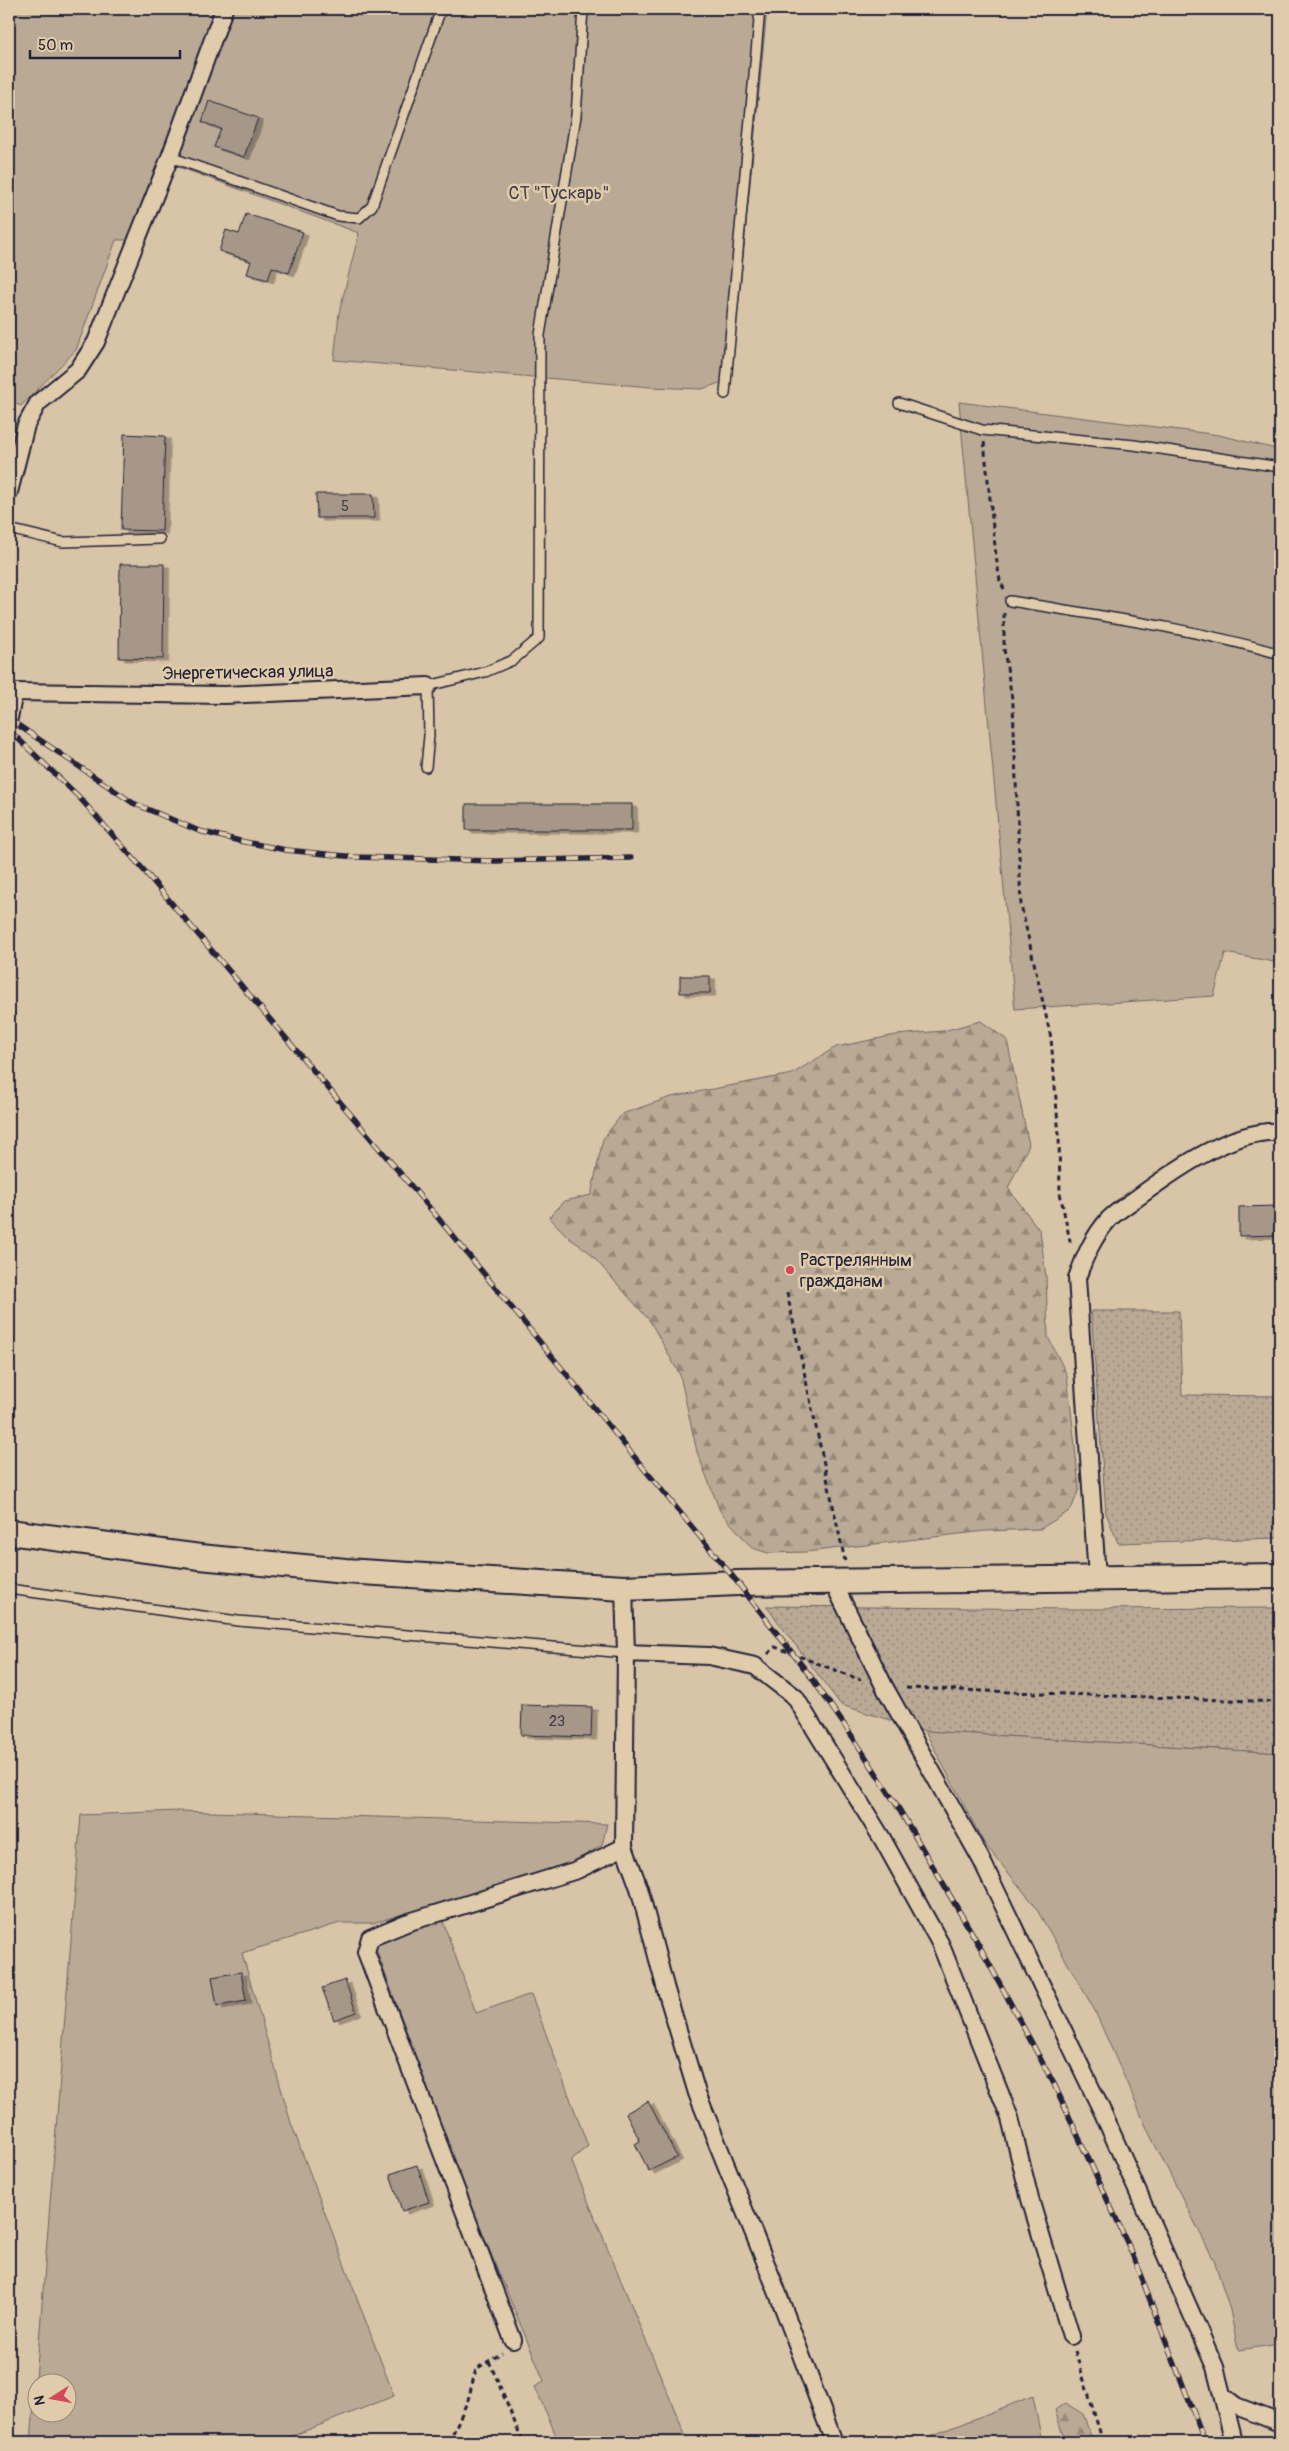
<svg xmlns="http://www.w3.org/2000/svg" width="1289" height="2451" font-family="Pangolin,sans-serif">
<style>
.grass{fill:url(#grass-dots);stroke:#6e6668}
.forest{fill:url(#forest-firs);stroke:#6e6668}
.green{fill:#baa994;stroke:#6e6668;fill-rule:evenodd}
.building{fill:#a69788;stroke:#22223b;filter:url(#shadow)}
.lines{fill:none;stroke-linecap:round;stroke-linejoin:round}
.lane-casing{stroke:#22223b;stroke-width:12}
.street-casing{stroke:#22223b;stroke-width:20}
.secondary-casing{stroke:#22223b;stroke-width:28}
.path{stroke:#22223b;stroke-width:3;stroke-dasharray:5 4;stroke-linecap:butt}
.lane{stroke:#e0cbaa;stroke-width:9}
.street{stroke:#e0cbaa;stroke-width:16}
.secondary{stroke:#e0cbaa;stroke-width:24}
.rail-casing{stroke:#22223b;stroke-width:5.5}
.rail{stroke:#e0cbaa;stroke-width:4;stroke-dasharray:11;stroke-linecap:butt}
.poi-dot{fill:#d1495b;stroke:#e0cbaa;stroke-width:2}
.labels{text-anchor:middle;stroke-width:5;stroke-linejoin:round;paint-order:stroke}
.number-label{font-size:15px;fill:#433f4e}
.park-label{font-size:18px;fill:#403d4d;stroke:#e0cbaa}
.street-label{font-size:18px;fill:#22223b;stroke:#e0cbaa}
.poi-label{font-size:18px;fill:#22223b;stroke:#e0cbaa;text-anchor:start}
</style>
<defs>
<pattern id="grass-dots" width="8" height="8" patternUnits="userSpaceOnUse" patternTransform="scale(1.25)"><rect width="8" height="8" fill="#baa994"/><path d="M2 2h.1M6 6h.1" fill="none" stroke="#97897a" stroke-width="1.8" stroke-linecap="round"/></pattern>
<pattern id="forest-firs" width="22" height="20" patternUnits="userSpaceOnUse" patternTransform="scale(1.25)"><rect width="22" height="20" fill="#baa994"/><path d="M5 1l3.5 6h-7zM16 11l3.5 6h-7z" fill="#97897a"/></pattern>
<filter id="shadow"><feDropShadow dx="5.5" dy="3" stdDeviation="0" flood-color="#0004"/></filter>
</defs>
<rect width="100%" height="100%" fill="#d8c4a6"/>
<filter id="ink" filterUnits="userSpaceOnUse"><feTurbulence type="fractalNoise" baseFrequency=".02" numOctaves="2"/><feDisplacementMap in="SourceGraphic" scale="10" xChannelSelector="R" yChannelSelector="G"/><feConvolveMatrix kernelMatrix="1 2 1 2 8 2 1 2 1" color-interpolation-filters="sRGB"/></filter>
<g filter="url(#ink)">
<!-- grass -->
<path class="grass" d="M1091 1311H1179L1182 1395 1280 1396V1538L1118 1543 1106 1513Z
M766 1606 1074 1609 1280 1608V1753L925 1731 841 1705Z"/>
<!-- forest -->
<path class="forest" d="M981 1021 1007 1040 1029 1145 1008 1188 1040 1231 1046 1277 1048 1337 1067 1375 1074 1437 1079 1489 1071 1510 1040 1529 985 1531 806 1552 768 1553 752 1548 720 1511 697 1452 680 1375 650 1321 588 1251 569 1238 549 1217 565 1201 591 1195 603 1139 622 1114 671 1097 792 1074 836 1047 896 1035 943 1031Z
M1065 2403 1083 2414 1093 2442H1065L1055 2410Z"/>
<!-- green -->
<path class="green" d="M9 9H767L731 379 702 389 651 387 334 360 339 313 359 233 176 166 147 240H116L76 350 21 406 9 401Z
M959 402 1219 435 1280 450V963L1225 953 1214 996 1015 1009Z
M925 1731 1280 1753V2344L1238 2350 1230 2310 1214 2260 1150 2135 1094 2009 1033 1903 984 1843Z
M178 1811 607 1824 602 1845 570 1864 373 1923H340L242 1953 291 2123 394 2396 277 2442H31L81 1815ZM38 2384H68V2414H38Z
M441 1916 476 2013 531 1994 588 2146 571 2160 688 2442H559L535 2387 544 2381 470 2203 375 1946Z
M1033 2396 1042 2442H915Z"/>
<!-- building -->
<path class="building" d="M209 101 258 118 244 157 214 147 221 129 202 122Z
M246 214 303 232 289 273 272 267 268 280 247 274 251 261 219 251 226 230 239 234Z
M124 434 165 436 162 531 121 530Z
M316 494H373L374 518H317Z
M120 564H164L163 659 119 658Z
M466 804H632V830H466Z
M680 976H710V993H680Z
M1280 1206V1235L1239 1236V1207Z
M522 1705 592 1707 591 1737 521 1735Z
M241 1972 246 2001 217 2006 212 1977Z
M345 1980 356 2012 334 2020 322 1988Z
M648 2101 677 2157 649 2171 635 2144 640 2141 626 2113Z
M417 2165 429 2202 402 2211 390 2174Z"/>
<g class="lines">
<defs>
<path id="lane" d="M170 157 338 216 359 218 372 206 441 9
M725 394 760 9
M899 403 982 430 1134 445 1280 467
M9 529 63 542 160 539
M1010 601C1100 616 1192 628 1280 654
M426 767 429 736 428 686 485 672 513 660 539 638 540 335 576 116 583 9
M9 1589 238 1621 626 1653"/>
<path id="street" d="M9 492 26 425 38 403 78 370 96 342 170 157 224 9
M14 692 225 695 428 686
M9 718 14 692
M1097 1578 1077 1278C1085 1256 1093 1237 1109 1219 1117 1211 1128 1204 1137 1198 1175 1170 1232 1129 1280 1132
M833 1582 885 1688 981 1859 1103 2113 1215 2367 1234 2442
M624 1588 626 1653 624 1847 639 1888 666 1990 697 2093 775 2286 834 2442
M626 1653 709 1656 755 1666 795 1697 883 1840 940 1943 1010 2118 1030 2199 1071 2336
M513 2340 366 1952 370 1938 406 1923 577 1870 624 1847
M1223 2396 1236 2406 1280 2423"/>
<path id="secondary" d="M9 1532 200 1557 345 1571 624 1588 738 1583 1280 1576"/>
</defs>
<!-- lane casing -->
<use href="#lane" class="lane-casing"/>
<!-- street casing -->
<use href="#street" class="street-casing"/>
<!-- secondary casing -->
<use href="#secondary" class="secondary-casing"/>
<!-- path -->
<path class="path" d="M984 442 996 556 1000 581 1004 589
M1004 613V649L1013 705 1021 905 1051 1038 1059 1136 1060 1193 1071 1246
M787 1293 845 1561
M768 1654 775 1647 861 1680
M906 1688 1280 1702
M1075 2351 1103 2442
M489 2361 523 2442
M449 2442 468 2400 476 2369 502 2353"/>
<!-- lane -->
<use href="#lane" class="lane"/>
<!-- street -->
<use href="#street" class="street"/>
<!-- secondary -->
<use href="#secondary" class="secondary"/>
<defs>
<path id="rail" d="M9 719 133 803 199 831 240 841 286 850 355 857 495 861 631 858
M9 730 78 796 141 867 434 1213 738 1583 811 1677 854 1739 896 1804 979 1945 1054 2084 1131 2251 1205 2442"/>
</defs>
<!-- rail casing -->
<use href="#rail" class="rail-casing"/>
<!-- rail -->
<use href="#rail" class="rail"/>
</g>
</g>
<!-- markers -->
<circle class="poi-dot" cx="790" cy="1270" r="5"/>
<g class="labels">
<!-- number labels -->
<g class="number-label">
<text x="345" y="511">5</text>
<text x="557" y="1726">23</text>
</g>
<!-- park labels -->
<g class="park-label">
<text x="559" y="199">СТ "Тускарь"</text>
</g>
<!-- street labels -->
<g class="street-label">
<text transform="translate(248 672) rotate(-1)" y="6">Энергетическая улица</text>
</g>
<!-- poi labels -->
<g class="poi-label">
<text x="800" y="1266">Растрелянным<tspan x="800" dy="21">гражданам</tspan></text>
</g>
</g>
<!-- margin -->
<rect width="1289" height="2451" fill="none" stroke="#e0cbaa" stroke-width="30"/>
<rect x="15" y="15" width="1259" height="2421" fill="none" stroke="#22223b" stroke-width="2" filter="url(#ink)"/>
<!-- north arrow -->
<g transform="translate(52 2398) rotate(259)"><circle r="24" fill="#e0cbaa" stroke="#94877e"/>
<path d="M0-4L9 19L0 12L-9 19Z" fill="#d1495b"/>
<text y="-8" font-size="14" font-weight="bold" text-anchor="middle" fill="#22223b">N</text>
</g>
<!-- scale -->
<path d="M30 50v8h150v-8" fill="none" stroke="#22223b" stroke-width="2.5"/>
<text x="38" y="50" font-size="15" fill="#22223b" stroke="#e0cbaa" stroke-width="4" paint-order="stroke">50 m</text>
</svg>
